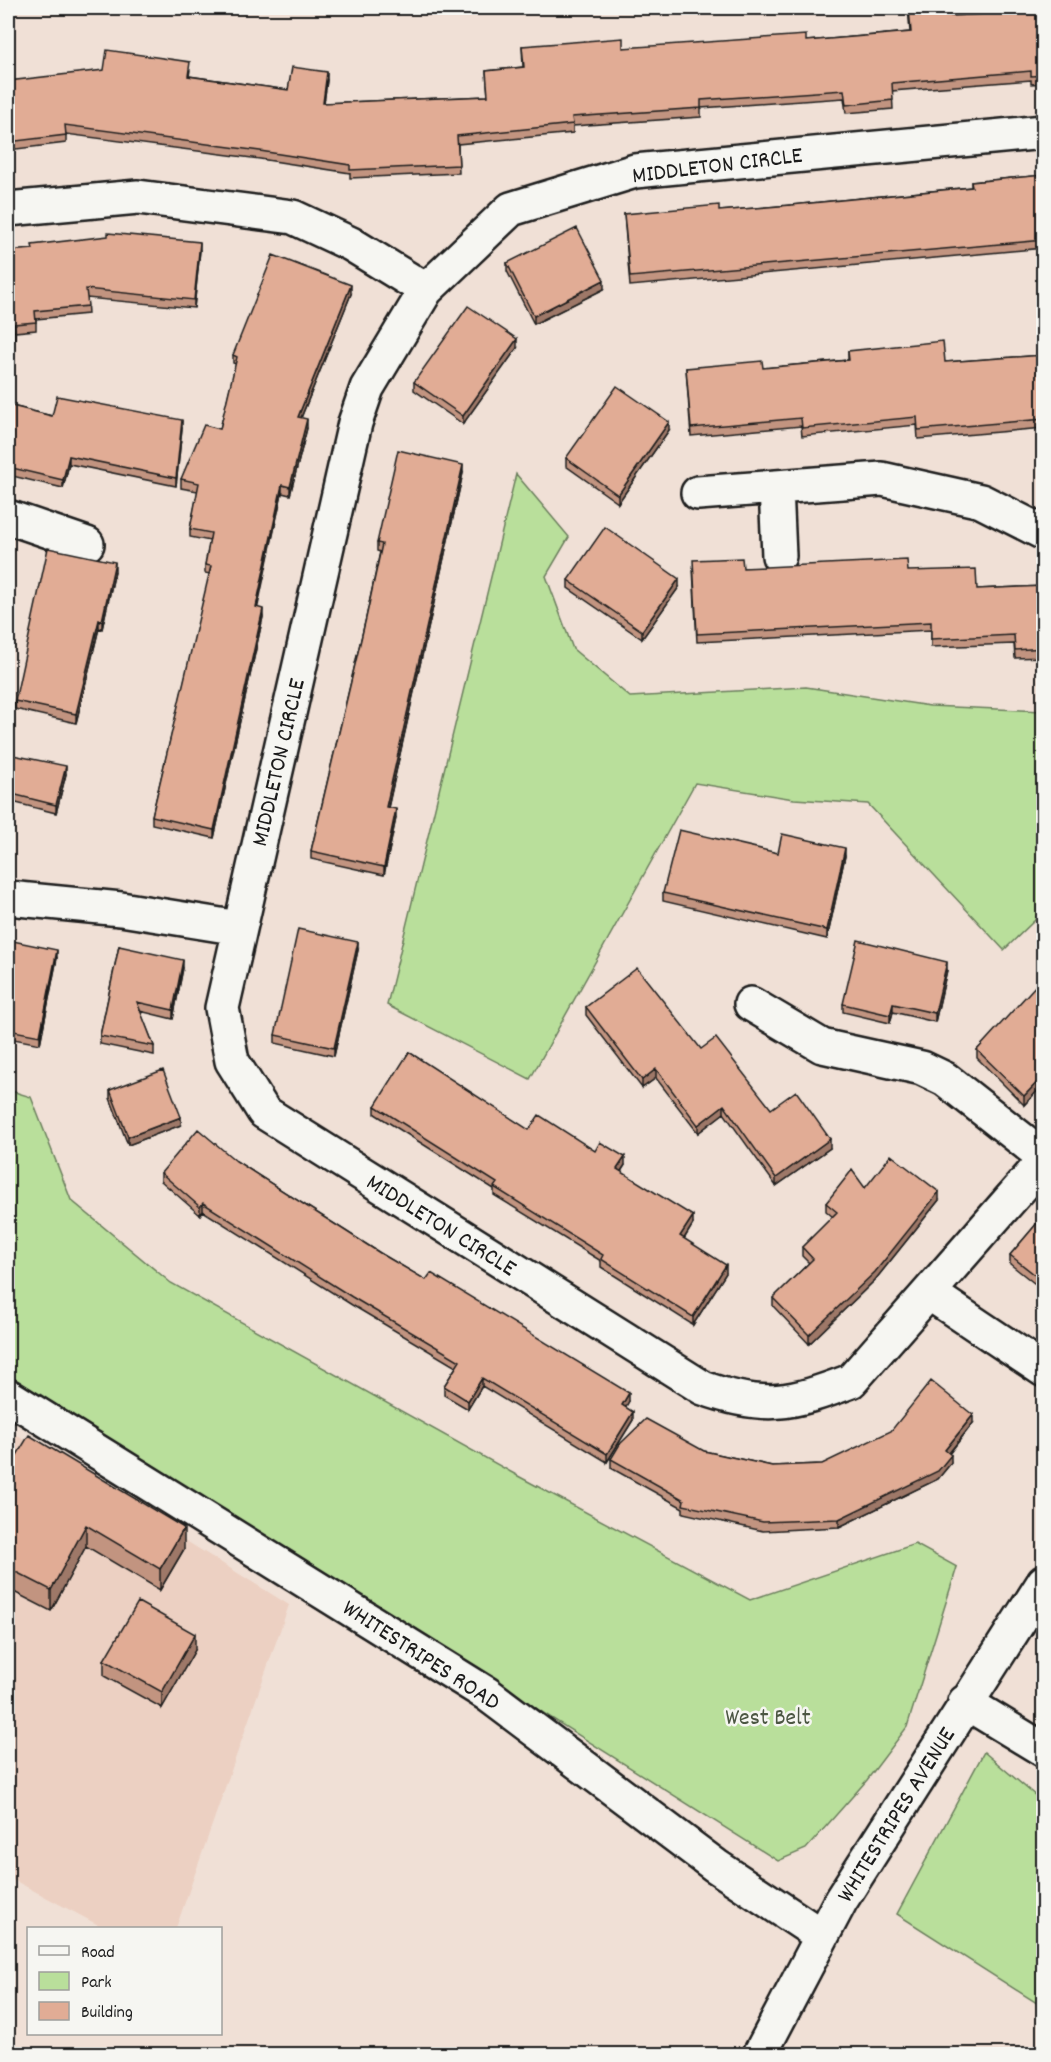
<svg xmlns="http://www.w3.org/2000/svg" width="1051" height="2062" font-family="Dekko,sans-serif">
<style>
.built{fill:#ecd0c2}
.green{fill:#b9df9b;stroke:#6a7e5c;stroke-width:1.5}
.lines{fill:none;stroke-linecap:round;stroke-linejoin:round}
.minor-casing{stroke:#1c1c1c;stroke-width:38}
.minor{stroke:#f6f6f2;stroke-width:33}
.wall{fill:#c29480;stroke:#1c1c1c;stroke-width:1.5}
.shaded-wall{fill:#9e7868;stroke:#1c1c1c;stroke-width:1.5}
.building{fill:#e1ac95;stroke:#1c1c1c;stroke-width:1.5}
.labels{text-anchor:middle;stroke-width:5;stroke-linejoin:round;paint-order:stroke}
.street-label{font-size:24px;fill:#1c1c1c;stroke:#f6f6f2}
.park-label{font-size:24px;fill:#4b5642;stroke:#f6f6f2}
</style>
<rect width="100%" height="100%" fill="#f0e0d6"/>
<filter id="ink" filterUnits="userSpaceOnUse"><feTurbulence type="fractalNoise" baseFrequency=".0167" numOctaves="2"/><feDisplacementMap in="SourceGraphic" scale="12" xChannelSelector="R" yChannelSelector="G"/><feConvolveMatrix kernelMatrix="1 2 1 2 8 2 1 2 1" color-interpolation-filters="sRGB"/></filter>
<g filter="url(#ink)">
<!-- built -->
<path class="built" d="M8 1430 289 1605 176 1928H104L8 1877Z"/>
<!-- green -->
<path class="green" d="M516 474 569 537 546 576 573 649 630 697 806 687 930 706 1043 711 1044 904 1035 920 1004 950 868 804 794 799 695 783 530 1079 387 1005Z
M8 1090 31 1097 71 1200 171 1283 518 1476 750 1600 915 1544 957 1567 907 1727 867 1780 806 1849 778 1861 8 1375Z
M984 1752 1043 1802V2007L897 1914Z"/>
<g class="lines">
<defs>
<path id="minor" d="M1044 132 635 171 511 209 426 290 367 388 355 423 222 1008 232 1061 264 1112 703 1388C764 1410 791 1404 851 1381L1044 1161
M8 209 138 197 293 217 351 244 426 290
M776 487 779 556
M698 493 882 479 981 501 1044 533
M8 517 87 544
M8 898 121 909 239 928
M751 1004 822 1046 922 1068 945 1079 1044 1157
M929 1293 1044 1370
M8 1396 487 1694 716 1866 820 1935
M965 1702 1044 1750
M760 2054 841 1900 1044 1582"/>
</defs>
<!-- minor casing -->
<use href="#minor" class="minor-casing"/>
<!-- minor -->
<use href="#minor" class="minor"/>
</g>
<!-- wall -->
<path class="wall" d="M908 8H950L951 16 1044 11V83L1031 84V80L892 91 893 109 846 113 844 98 701 108V117L573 126V133L458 144 459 173 350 178V173L260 159 66 134V143L8 150V81L190 70 189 76 288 90 327 80 324 103 488 96 486 71 523 67 522 46 623 48 806 41 910 32Z
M1044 175V248L630 286 624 214 719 211 791 205 971 187V182Z
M200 250 194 308 87 298 88 314 36 319V330L15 332V339L8 340V251Z
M507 263 604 289 534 324 507 271Z
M351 294 301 418 307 428 290 495 282 493 257 607 263 617 214 838 152 824V816L210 574 205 573V565L210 541 190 537V529L198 491 181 488V479L220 429 236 364 233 363V355Z
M517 348 463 424 414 390V382Z
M848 351 945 362 1044 355V428L918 439 917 425 802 436 801 426 691 436 686 368H763L848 360Z
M8 405 52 416 182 428 176 486 69 464 63 488 8 475Z
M669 430 618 503 566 466V458Z
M463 473 388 808 396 818 384 875 311 859V851L366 618 380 552 377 551V543Z
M693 568H743L908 571 977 589 1044 586V657L1015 658 1014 644 931 647V630L697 642Z
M115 571 102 629 99 628 76 723 15 709V701Z
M568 580 679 587 642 639 568 588Z
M8 754 66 774 56 813 8 801Z
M778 853 845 856 827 939 663 901V893Z
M8 940 57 958 40 1044 8 1038Z
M119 946 183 968 173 1019 140 1011 154 1046V1055L100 1044V1036Z
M358 950 334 1056 275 1043V1035Z
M947 970 935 1022 893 1012 890 1023 843 1012V1004Z
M1044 982V1084L1024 1105 977 1058V1050Z
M586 1007 701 1049 771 1109 830 1148 776 1186 724 1113 698 1133 656 1078 642 1088 586 1015Z
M110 1090 181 1125 128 1145 110 1098Z
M375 1106 529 1130 595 1151 625 1165 621 1172 693 1224 684 1239 726 1273 693 1325 601 1267V1261L494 1195V1189L375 1114Z
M236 1161 380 1253 629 1401 625 1407 633 1420 607 1462 482 1386 468 1409 444 1395V1386L456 1367 352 1305 203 1211 200 1215 161 1181V1173Z
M865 1188 939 1200 875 1280 809 1344 773 1306V1298L809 1263 802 1256V1247L833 1217 826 1211V1203Z
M1044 1215V1291L1010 1264V1255Z
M973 1423 949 1454 951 1463 938 1479 839 1527 763 1531 683 1513V1508L611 1468V1459L704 1451 772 1466 822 1464Z
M8 1470 184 1549 160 1590 86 1546 51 1611 8 1589Z
M195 1650 162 1708 104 1676V1660Z"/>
<!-- shaded-wall -->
<path class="shaded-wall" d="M327 72V80L323 111V103Z
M200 242V250L194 308V300Z
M604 280V289L534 324V316Z
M351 285V294L298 425V417Z
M517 339V348L463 424V416Z
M307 419V428L290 495V487Z
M182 420V428L176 486V478Z
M669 422V430L618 503V495Z
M69 456V464L63 488V480Z
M463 465V473L386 816V807Z
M282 485V493L256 615V607Z
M115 562V571L102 629V621Z
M679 579V587L642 639V631Z
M263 609V617L214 838V830Z
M99 620V628L76 723V714Z
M66 766V774L56 813V805Z
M396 809V818L384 875V867Z
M845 848V856L827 939V930Z
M358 942V950L334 1056V1048Z
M57 950V958L40 1044V1036Z
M183 960V968L173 1019V1010Z
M947 962V970L935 1022V1013Z
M893 1004V1012L890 1023V1015Z
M656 1069V1078L642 1088V1080Z
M1044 1075V1084L1024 1105V1096Z
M724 1105V1113L698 1133V1125Z
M181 1117V1125L128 1145V1137Z
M830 1139V1148L776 1186V1178Z
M625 1157V1165L617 1177V1169Z
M939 1192V1200L875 1280 809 1344V1335Z
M203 1203V1211L200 1215V1207Z
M693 1216V1224L680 1245V1236Z
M726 1265V1273L693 1325V1317Z
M482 1378V1386L468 1409V1401Z
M629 1393V1401L622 1414V1405Z
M633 1412V1420L607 1462V1454Z
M973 1415V1423L945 1458V1450Z
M951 1455V1463L938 1479 839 1527V1519Z
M86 1525V1546L51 1611V1590Z
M184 1528V1549L160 1590V1569Z
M195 1634V1650L162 1708V1692Z"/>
<!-- building -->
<path class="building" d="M909 8H950L951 16 1044 11V75L1031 76V71L892 83 893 100 846 105 844 90 701 100V108L572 117 573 124 457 136 459 165 350 170V165L260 151 65 125 66 135 8 142V81L104 70 107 50 190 62 188 76 288 90 292 67 327 72 323 103 488 96 486 71 524 67 522 46 623 38V48L806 35V41L911 32Z
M1044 175V240L630 277 624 214 719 205V211L791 205 972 187 971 182Z
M577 228 604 280 534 316 507 263Z
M108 233 200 242 194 300 86 289 88 306 35 311 36 322 14 324 15 331 8 332V251L33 249 32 245 108 236Z
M273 255 351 285 298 417 307 419 290 487 282 485 256 607 263 609 214 830 152 816 211 566 205 565 211 533 190 529 199 483 181 479 204 425 220 429 237 357 233 355Z
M468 306 517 339 463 416 414 382Z
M943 341 945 362 1044 355V419L918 430 917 417 802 428 801 418 691 428 686 368 762 361 763 368 849 360 848 351Z
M617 386 669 422 618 495 566 458Z
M57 396 182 420 176 478 69 456 63 480 8 467V405L52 416Z
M398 450 463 465 386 807 396 809 384 867 311 851 366 618 382 544 377 543Z
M605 527 679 579 642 631 568 580Z
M48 548 115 562 102 621 99 620 76 714 15 701Z
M742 558 743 568 907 560 908 571 976 569 977 589 1044 586V648L1015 650 1014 635 931 639V622L697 634 693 560Z
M8 754 66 766 56 805 8 793Z
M679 830 778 853 782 834 845 848 827 930 663 893Z
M298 929 358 942 334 1048 275 1035Z
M8 940 57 950 40 1036 8 1030Z
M858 940 947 962 935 1013 893 1004 890 1015 843 1004Z
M119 946 183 960 173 1010 137 1002 154 1046 100 1036Z
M637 968 701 1049 716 1038 771 1109 796 1091 830 1139 776 1178 724 1105 698 1125 656 1069 642 1080 586 1007Z
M1039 982 1041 985 1044 982V1075L1024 1096 977 1050Z
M409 1052 529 1130 539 1115 595 1151 600 1142 625 1157 617 1169 693 1216 680 1236 726 1265 693 1317 601 1259 603 1255 494 1187 497 1183 375 1106Z
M163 1070 181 1117 128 1137 110 1090Z
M198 1129 236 1161 380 1253 426 1280 431 1273 629 1393 622 1405 633 1412 607 1454 482 1378 468 1401 444 1386 460 1361 352 1297 203 1203 200 1207 161 1173Z
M891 1155 939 1192 875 1272 809 1335 773 1298 813 1259 802 1247 837 1212 826 1203 852 1170 865 1188Z
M1044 1215V1282L1010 1255Z
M931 1381 973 1415 945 1450 951 1455 938 1471 839 1519 763 1522 683 1505 684 1500 611 1459 620 1444 646 1419 704 1451 772 1466 822 1464 891 1431Z
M29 1435 184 1528 160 1569 86 1525 51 1590 8 1568V1470Z
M138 1602 195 1634 162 1692 104 1660Z"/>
</g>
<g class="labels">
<!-- street labels -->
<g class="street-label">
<text transform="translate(717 164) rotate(-7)" y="8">MIDDLETON CIRCLE</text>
<text transform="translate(277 762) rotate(-77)" y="8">MIDDLETON CIRCLE</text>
<text transform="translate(442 1224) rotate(32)" y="8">MIDDLETON CIRCLE</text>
<text transform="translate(422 1654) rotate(33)" y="8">WHITESTRIPES ROAD</text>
<text transform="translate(895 1814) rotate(-58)" y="8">WHITESTRIPES AVENUE</text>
</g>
<!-- park labels -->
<g class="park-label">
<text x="768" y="1724">West Belt</text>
</g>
</g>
<!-- margin -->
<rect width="1051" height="2062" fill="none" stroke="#f6f6f2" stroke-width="30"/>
<rect x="15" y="15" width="1021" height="2032" fill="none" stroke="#1c1c1c" stroke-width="2" filter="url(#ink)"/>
<!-- legend -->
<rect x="27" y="1927" width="195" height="108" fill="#f6f6f2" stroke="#9f9f9c" stroke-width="1.5"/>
<rect x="39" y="1946" width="30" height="9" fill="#f6f6f2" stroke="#9f9f9c" stroke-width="1.5"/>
<text x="81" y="1957" font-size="18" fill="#1c1c1c">Road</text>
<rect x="39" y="1972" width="30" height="18" fill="#b9df9b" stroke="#9f9f9c" stroke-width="1.5"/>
<text x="81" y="1987" font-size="18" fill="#1c1c1c">Park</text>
<rect x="39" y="2002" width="30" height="18" fill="#e1ac95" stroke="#9f9f9c" stroke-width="1.5"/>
<text x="81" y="2017" font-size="18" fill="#1c1c1c">Building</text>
</svg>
